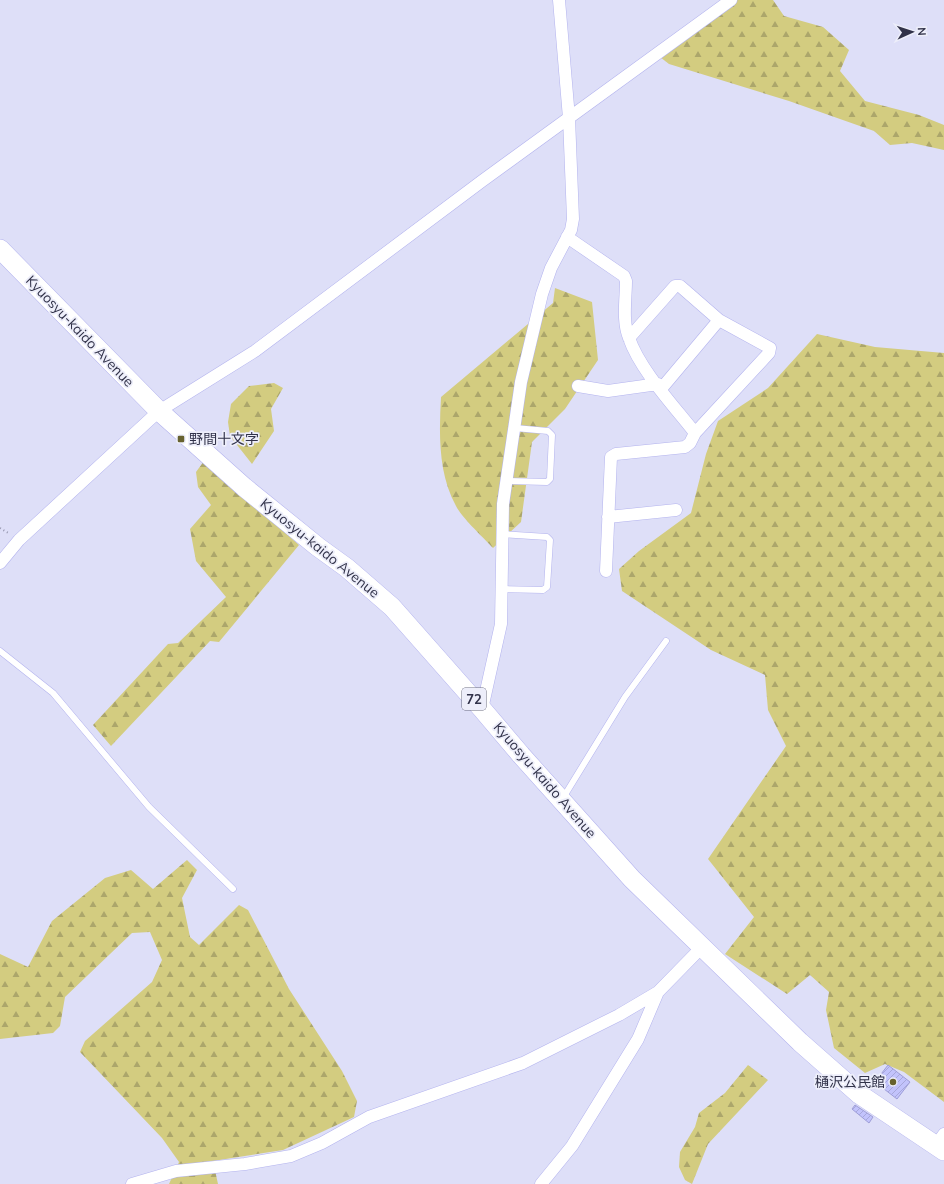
<svg xmlns="http://www.w3.org/2000/svg" width="944" height="1184" font-family="Mulish,'Noto Sans JP',sans-serif">
<style>
.forest{fill:url(#forest-firs)}
.building{fill:url(#building-hatch);stroke:#9e9ed8}
.lines{fill:none;stroke-linecap:round;stroke-linejoin:round}
.lane-casing{stroke:#b3b3ee;stroke-width:7}
.street-casing{stroke:#b3b3ee;stroke-width:13}
.primary-casing{stroke:#b3b3ee;stroke-width:20}
.path{stroke:#9596ae;stroke-width:2;stroke-dasharray:1 3;stroke-linecap:butt}
.lane{stroke:#fff;stroke-width:6}
.street{stroke:#fff;stroke-width:12}
.primary{stroke:#fff;stroke-width:19}
.poi-dot{fill:#67622f;stroke:#edeefa;stroke-width:1.5}
.labels{text-anchor:middle;stroke-width:3.5;stroke-linejoin:round;paint-order:stroke}
.shield{fill:#edeefa;stroke:#696a7e;stroke-width:1}
.shield-label{font-size:13px;font-weight:bold;fill:#313249}
.street-label{font-size:14px;fill:#313249;stroke:#edeefa}
.poi-label{font-size:14px;fill:#313249;stroke:#edeefa;text-anchor:start}
</style>
<defs>
<pattern id="forest-firs" width="22" height="20" patternUnits="userSpaceOnUse"><rect width="22" height="20" fill="#d3cc80"/><path d="M5 1l3.5 6h-7zM16 11l3.5 6h-7z" fill="#aca66b"/></pattern>
<pattern id="building-hatch" width="6" height="6" patternUnits="userSpaceOnUse"><rect width="6" height="6" fill="#c2c3fc"/><path d="M-1 1l2-2M0 6l6-6M5 7l2-2" fill="none" stroke="#a7a8da"/></pattern>
</defs>
<rect width="100%" height="100%" fill="#dedff8"/>
<!-- forest -->
<path class="forest" d="M731 0H773L784 16 823 27 849 50 840 71 865 101 919 115 944 125V150L912 143 890 145 874 131 789 101 669 64 660 57Z
M555 288 592 302 598 360 565 409 532 442 521 522 493 548C483 537 462 518 456 506 438 473 439 434 441 397L553 303Z
M817 334 875 347 944 353V1102L904 1072 885 1064 865 1073 834 1048 826 1010 829 992 810 975 787 994 725 954 754 917 708 859 786 746 768 710 765 675 711 650 622 591 619 569 639 551 691 513 706 454 718 421 768 388Z
M274 383 283 388 271 409 274 431 252 464 230 436 228 422 231 404 249 386Z
M204 461 299 545 219 642 210 641 111 746 93 725 168 644 178 643 226 597 196 561 190 529 211 505 198 487 196 472Z
M187 860 197 870 182 898 190 937 199 945 239 905 248 910 289 989 342 1071 357 1101 354 1117 283 1150 213 1161 218 1184H169L179 1162 162 1138 80 1052 85 1041 152 982 162 960 150 932 132 933 65 997 60 1026 53 1033 0 1039V954L28 967 52 921 105 878 131 870 153 889Z
M748 1065 768 1080 708 1144 692 1184 685 1180 679 1167 680 1152 695 1127 699 1113 725 1093Z"/>
<!-- building -->
<path class="building" d="M888 1065 910 1082 897 1099 875 1082Z
M855 1105 873 1117 869 1123 852 1109Z"/>
<g class="lines">
<defs>
<path id="lane" d="M507 481 547 482 550 479 552 435 548 431 515 428
M502 589 543 590 547 587 550 540 547 537 502 534
M0 651 53 693 149 807 233 889
M563 798 625 697 666 641"/>
<path id="street" d="M567 237 624 276 626 281C626 299 622 321 629 338 640 370 674 406 695 433
M629 338 675 286H680L719 320
M578 386 608 391 658 384
M608 517 676 510
M0 563 19 540 159 411 255 351 482 181 731 0
M606 571 611 457 616 454 685 447 690 443 695 433 769 353 770 348 719 320 661 389
M482 709 501 624 503 504 521 382 542 294 551 268 571 230 573 219 569 118 559 0
M936 1145 944 1134
M132 1184 176 1171 245 1164 291 1156 322 1143 369 1117 523 1063 619 1015 658 992 702 947
M541 1184 572 1146 638 1039 658 992"/>
<path id="primary" d="M0 249 159 411 244 487 318 547 347 568 392 607 482 709 521 755 632 879 800 1042 859 1094 944 1151"/>
</defs>
<!-- lane casing -->
<use href="#lane" class="lane-casing"/>
<!-- street casing -->
<use href="#street" class="street-casing"/>
<!-- primary casing -->
<use href="#primary" class="primary-casing"/>
<!-- path -->
<path class="path" d="M0 528 10 534"/>
<!-- lane -->
<use href="#lane" class="lane"/>
<!-- street -->
<use href="#street" class="street"/>
<!-- primary -->
<use href="#primary" class="primary"/>
</g>
<!-- markers -->
<g class="poi-dot">
<rect x="177" y="435" width="8" height="8" rx="2"/>
<circle cx="893" cy="1082" r="4"/>
</g>
<g class="labels">
<!-- shield labels -->
<rect class="shield" x="462" y="688" width="24" height="22" rx="3"/>
<g class="shield-label">
<text x="474" y="704">72</text>
</g>
<!-- street labels -->
<g class="street-label">
<text transform="translate(80 331) rotate(46)" y="5">Kyuosyu-kaido Avenue</text>
<text transform="translate(320 548) rotate(39)" y="5">Kyuosyu-kaido Avenue</text>
<text transform="translate(545 780) rotate(49)" y="5">Kyuosyu-kaido Avenue</text>
</g>
<!-- poi labels -->
<g class="poi-label">
<text x="189" y="444">野間十文字</text>
<text x="885" y="1087" text-anchor="end">樋沢公民館</text>
</g>
</g>
<!-- north arrow -->
<g transform="translate(912 32) rotate(87)" stroke="#edeefa" stroke-width="3" paint-order="stroke">
<path d="M0-3L7 15L0 10L-7 15Z" fill="#313249"/>
<text y="-6" font-size="11" font-weight="bold" text-anchor="middle" fill="#313249">N</text>
</g>
</svg>
